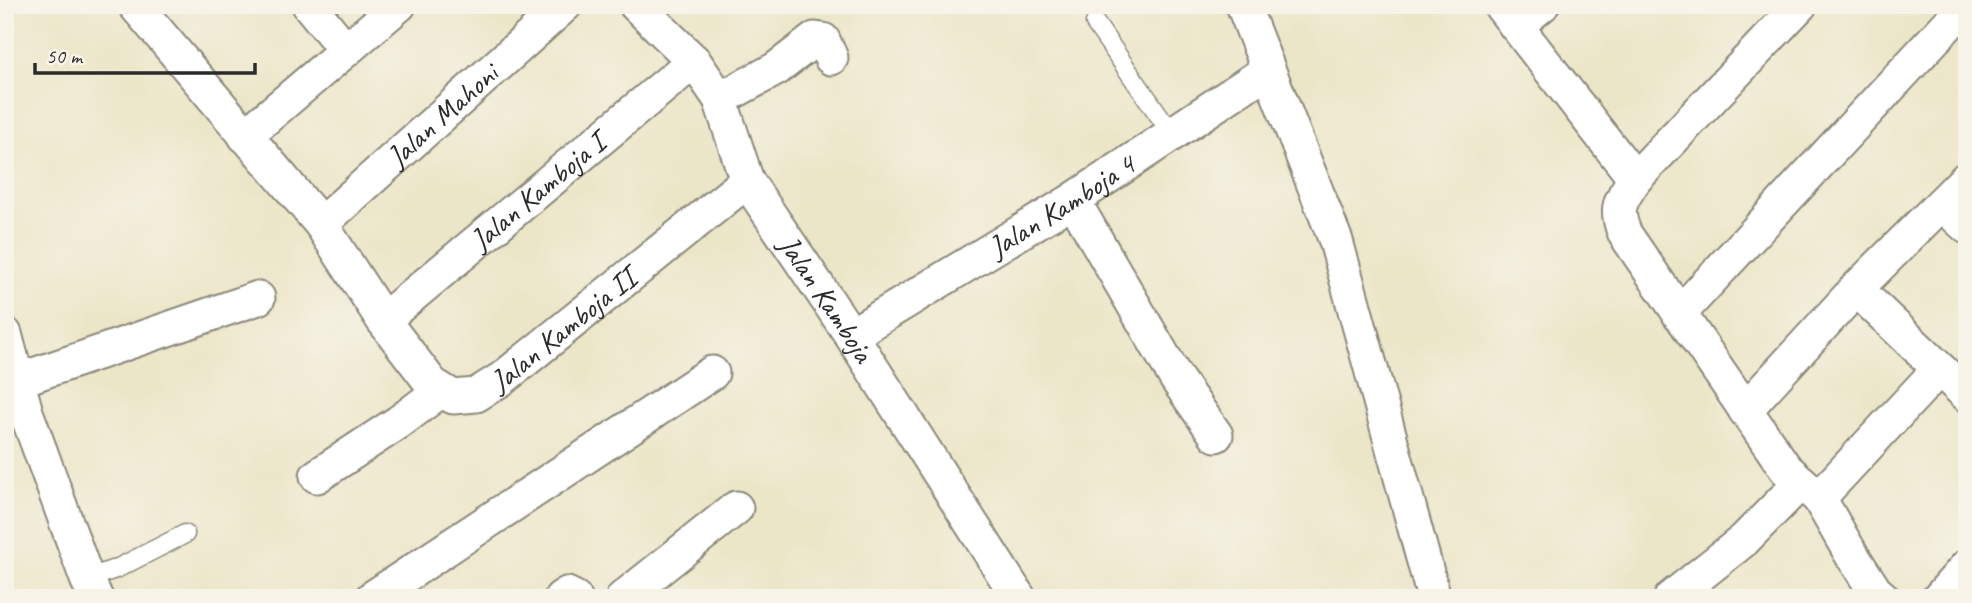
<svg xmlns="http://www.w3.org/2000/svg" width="1972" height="603" font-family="Caveat,sans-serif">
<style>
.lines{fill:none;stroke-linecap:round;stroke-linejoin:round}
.lane-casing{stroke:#8c887a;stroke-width:21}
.street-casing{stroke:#8c887a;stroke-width:37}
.lane{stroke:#fff;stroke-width:18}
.street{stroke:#fff;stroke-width:33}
.labels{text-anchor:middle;stroke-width:5;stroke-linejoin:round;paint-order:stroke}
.street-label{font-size:30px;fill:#2b2b2b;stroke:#f7f3e8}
</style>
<rect width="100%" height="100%" fill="#f7f3e8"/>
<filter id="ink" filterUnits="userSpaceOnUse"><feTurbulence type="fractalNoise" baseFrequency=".0143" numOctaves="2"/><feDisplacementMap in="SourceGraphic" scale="14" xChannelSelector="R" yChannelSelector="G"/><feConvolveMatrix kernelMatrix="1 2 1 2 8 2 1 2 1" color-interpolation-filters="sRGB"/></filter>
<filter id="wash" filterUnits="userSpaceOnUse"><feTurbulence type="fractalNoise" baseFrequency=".00686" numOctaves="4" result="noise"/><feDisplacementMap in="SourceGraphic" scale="28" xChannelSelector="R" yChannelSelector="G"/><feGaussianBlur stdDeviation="1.57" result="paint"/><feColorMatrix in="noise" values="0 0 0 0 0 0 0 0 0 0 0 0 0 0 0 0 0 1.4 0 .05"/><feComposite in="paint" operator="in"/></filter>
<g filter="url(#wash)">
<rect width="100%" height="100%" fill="#ece6c9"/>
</g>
<g filter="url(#ink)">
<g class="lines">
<defs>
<path id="lane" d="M1095 23 1172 134
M87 579 118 568 185 534"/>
<g id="street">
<path id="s1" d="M135 5 321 224 383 320 432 384 453 397 476 395 503 378 747 181"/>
<path d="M309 5 345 49"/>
<path id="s2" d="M636 5 694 61 720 99 747 181 851 335 1019 598"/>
<path d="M1243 5 1336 241 1434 598"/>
<path d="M1500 5 1635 179"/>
<path d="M1800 5 1635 179C1620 201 1614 208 1625 234L1786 469 1819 498 1850 552 1875 591 1883 598"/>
<path d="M1516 26 1542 5"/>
<path d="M720 99 776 69 815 39 823 40 831 58"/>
<path d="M245 136 399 5"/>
<path d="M1073 200 1176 378 1216 435"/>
<path d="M1942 204 1967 227"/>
<path id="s3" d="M321 224 565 5"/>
<path d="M1856 289 1967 395"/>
<path d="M1679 314 1966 5"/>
<path id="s4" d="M383 320 694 61"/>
<path d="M5 334 26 412 87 579 96 598"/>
<path id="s5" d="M851 335 1073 200 1268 70"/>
<path d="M19 380 258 298"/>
<path d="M1745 410 1856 289 1967 178"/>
<path d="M317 476 399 422 440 391"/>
<path d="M1819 498 1939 369"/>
<path d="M372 598 712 373"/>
<path d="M561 598 567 594 575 598"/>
<path d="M623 598 736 508"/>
<path d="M1671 598 1744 540 1801 482"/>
<path d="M1939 598 1967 566"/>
</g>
</defs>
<!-- lane casing -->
<use href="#lane" class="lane-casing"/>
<!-- street casing -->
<use href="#street" class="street-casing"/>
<!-- lane -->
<use href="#lane" class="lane"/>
<!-- street -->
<use href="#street" class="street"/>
</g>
</g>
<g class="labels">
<!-- street labels -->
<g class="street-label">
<text dy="10" stroke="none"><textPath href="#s3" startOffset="163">Jalan Mahoni</textPath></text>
<text dy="10" stroke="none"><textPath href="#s4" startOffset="201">Jalan Kamboja I</textPath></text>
<text dy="10" stroke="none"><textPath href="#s5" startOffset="247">Jalan Kamboja 4</textPath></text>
<text dy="10" stroke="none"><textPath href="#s2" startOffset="355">Jalan Kamboja</textPath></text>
<text dy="10" stroke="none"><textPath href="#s1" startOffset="639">Jalan Kamboja II</textPath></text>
</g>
</g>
<!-- margin -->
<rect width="1972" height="603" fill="none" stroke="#f7f3e8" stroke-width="28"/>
<!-- scale -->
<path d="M35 63v10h220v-10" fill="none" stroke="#2b2b2b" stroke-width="3.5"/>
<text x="46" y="63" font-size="21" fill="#2b2b2b" stroke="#f7f3e8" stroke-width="5" paint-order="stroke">50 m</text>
</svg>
